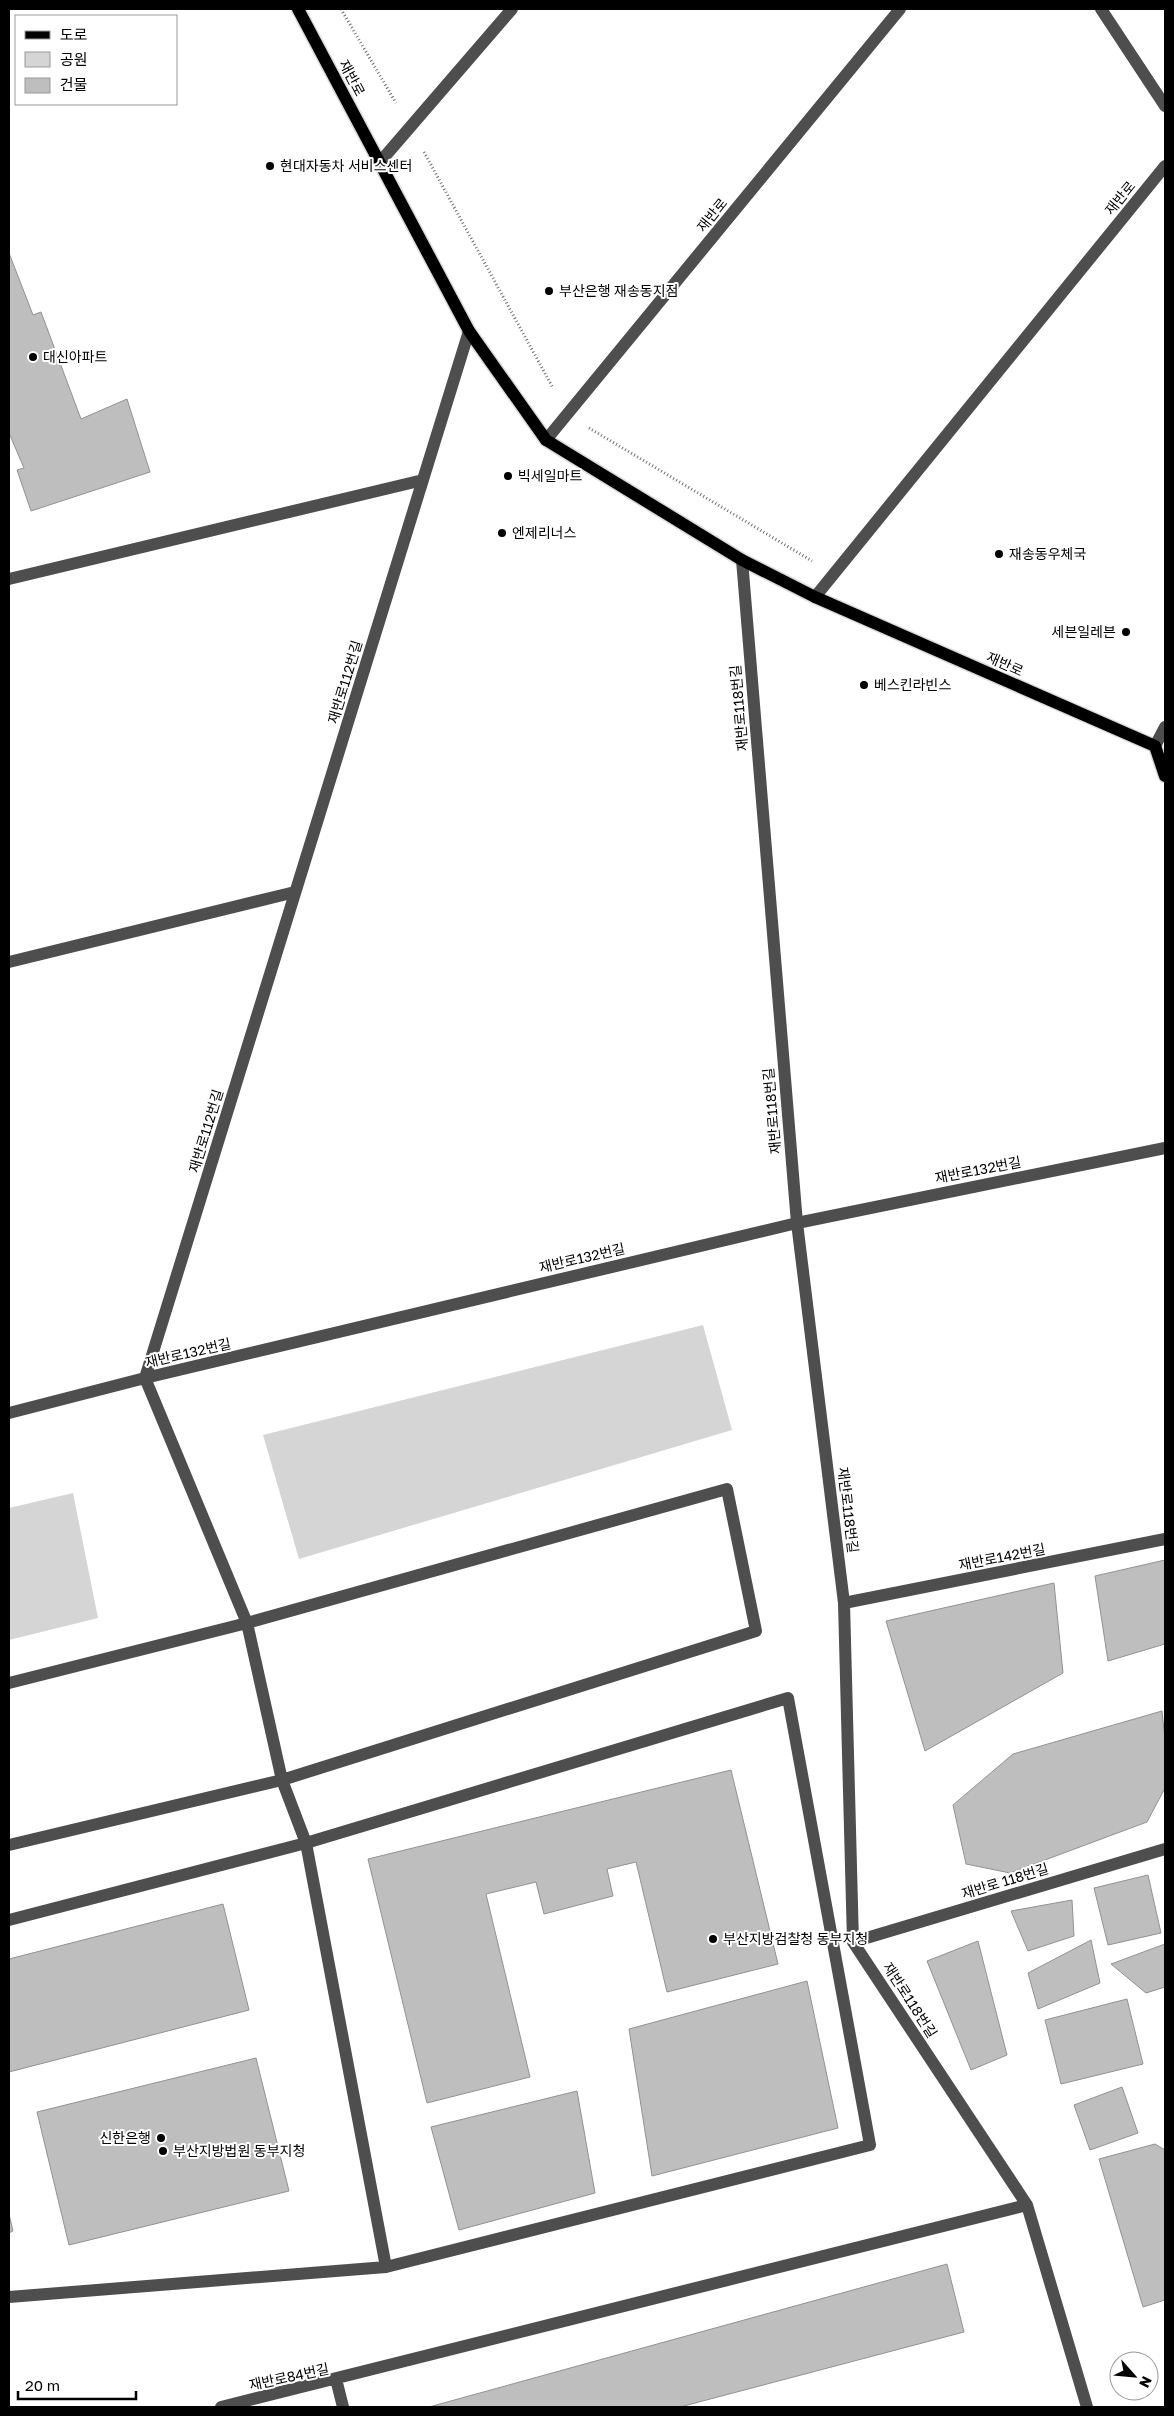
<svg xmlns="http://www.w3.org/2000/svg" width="1174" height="2416" font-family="'Golos Text','Noto Sans KR',sans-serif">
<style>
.green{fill:#d5d5d5}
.building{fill:#bebebe;stroke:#929292}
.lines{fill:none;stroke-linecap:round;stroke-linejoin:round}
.major-casing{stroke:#dbdbdb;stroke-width:15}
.path{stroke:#707070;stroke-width:3;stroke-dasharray:1 2.5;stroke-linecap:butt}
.minor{stroke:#4e4e4e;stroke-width:12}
.major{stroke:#000;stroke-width:12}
.poi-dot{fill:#000;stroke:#fff;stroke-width:2}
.labels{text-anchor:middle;stroke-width:4;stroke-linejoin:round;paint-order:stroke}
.street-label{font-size:14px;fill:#000;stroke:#fff}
.poi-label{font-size:14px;fill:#000;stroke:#fff;text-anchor:start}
</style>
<rect width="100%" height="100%" fill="#fff"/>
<!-- green -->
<path class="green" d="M703 1325 732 1430 299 1559 263 1435Z
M73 1493 98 1618 9 1640V1508Z"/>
<!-- building -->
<path class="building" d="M9 253 33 315 41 312 81 419 127 399 150 472 31 511 17 470 24 468 9 433Z
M1165 1560V1644L1108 1661 1095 1576Z
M1054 1583 1063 1673 925 1751 886 1621Z
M1162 1711 1165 1740V1788L1147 1822 1010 1873 966 1864 953 1805 1013 1754Z
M731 1770 778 1964 667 1992 636 1862 607 1869 613 1896 544 1914 536 1882 486 1894 530 2077 427 2103 368 1859Z
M1148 1875 1161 1933 1108 1945 1094 1888Z
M1072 1900 1074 1936 1028 1951 1011 1911Z
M223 1904 249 2010 9 2072V1959Z
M1091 1940 1100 1983 1038 2009 1028 1973Z
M978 1941 1007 2055 971 2070 927 1961Z
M1165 1944V1987L1146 1993 1111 1964Z
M807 1981 838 2128 652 2176 629 2029Z
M1127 1999 1143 2064 1061 2084 1045 2020Z
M256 2058 289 2191 69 2245 37 2112Z
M1122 2087 1138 2133 1090 2150 1074 2105Z
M577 2091 595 2193 459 2230 431 2127Z
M1155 2144 1165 2150V2300L1143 2307 1099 2159Z
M9 2214 13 2231 9 2233Z
M947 2264 964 2332 680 2407H429Z"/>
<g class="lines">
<defs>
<path id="major" d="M298 9 469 331 546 440 742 560 815 597 1155 746 1165 776"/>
</defs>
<!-- major casing -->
<use href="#major" class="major-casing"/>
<!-- path -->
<path class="path" d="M341 9 396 103
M424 152 553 388
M589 428 812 561"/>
<!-- minor -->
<path class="minor" d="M1101 9 1165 106
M380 162 512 9
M546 440 900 9
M742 560 797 1223 844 1603 853 1942 1027 2205 1087 2407
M9 579 423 480
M815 597 1165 166
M1155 746 1165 727
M9 962 295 892
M9 1413 145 1378 797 1223 1165 1148
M844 1603 1165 1539
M9 1683 247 1623 727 1489 756 1631 282 1780 9 1845
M9 1920 306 1843 788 1698 870 2145 386 2267 9 2297
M853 1942 1165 1849
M386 2267 306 1843 282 1780 247 1623 145 1378 469 331
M336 2379 343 2407
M221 2407 1027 2205"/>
<!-- major -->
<use href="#major" class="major"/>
</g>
<!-- markers -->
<g class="poi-dot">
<circle cx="270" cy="166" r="5"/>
<circle cx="549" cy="291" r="5"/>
<circle cx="33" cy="357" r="5"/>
<circle cx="508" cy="476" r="5"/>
<circle cx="502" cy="533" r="5"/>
<circle cx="999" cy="554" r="5"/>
<circle cx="1126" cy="632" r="5"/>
<circle cx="864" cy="685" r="5"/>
<circle cx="713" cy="1939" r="5"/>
<circle cx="161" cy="2138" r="5"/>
<circle cx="163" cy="2151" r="5"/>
</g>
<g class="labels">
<!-- street labels -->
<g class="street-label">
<text transform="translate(352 78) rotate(62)" y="5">재반로</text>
<text transform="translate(1120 198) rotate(-51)" y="5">재반로</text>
<text transform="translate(712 215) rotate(-51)" y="5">재반로</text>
<text transform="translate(1005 664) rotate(24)" y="5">재반로</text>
<text transform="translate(345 682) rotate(-73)" y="5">재반로112번길</text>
<text transform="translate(739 708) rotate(-95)" y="5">재반로118번길</text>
<text transform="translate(772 1111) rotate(-95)" y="5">재반로118번길</text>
<text transform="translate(206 1131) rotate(-73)" y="5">재반로112번길</text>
<text transform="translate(978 1170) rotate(-11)" y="5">재반로132번길</text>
<text transform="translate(582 1258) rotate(-13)" y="5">재반로132번길</text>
<text transform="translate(188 1353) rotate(-13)" y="5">재반로132번길</text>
<text transform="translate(848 1510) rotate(83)" y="5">재반로118번길</text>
<text transform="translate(1002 1557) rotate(-11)" y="5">재반로142번길</text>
<text transform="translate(1005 1881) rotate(-17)" y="5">재반로 118번길</text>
<text transform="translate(910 2000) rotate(57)" y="5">재반로118번길</text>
<text transform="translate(289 2377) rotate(-12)" y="5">재반로84번길</text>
</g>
<!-- poi labels -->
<g class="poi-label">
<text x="280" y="171">현대자동차 서비스센터</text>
<text x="559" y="296">부산은행 재송동지점</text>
<text x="43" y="362">대신아파트</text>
<text x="518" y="481">빅세일마트</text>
<text x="512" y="538">엔제리너스</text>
<text x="1009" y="559">재송동우체국</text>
<text x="1116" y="637" text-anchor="end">세븐일레븐</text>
<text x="874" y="690">베스킨라빈스</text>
<text x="723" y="1944">부산지방검찰청 동부지청</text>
<text x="151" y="2143" text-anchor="end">신한은행</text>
<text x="173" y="2156">부산지방법원 동부지청</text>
</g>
</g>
<!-- border -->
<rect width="1174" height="2416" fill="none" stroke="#000000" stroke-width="20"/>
<!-- legend -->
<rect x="15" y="15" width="162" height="90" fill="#ffffff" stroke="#999999"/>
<rect x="25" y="31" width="25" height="8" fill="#000000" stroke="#999999"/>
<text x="60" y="40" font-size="15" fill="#000000">도로</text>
<rect x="25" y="52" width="25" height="15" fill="#d5d5d5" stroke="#999999"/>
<text x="60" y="65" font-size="15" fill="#000000">공원</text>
<rect x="25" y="78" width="25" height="15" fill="#bebebe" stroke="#999999"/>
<text x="60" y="90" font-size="15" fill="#000000">건물</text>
<!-- north arrow -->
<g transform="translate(1134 2376) rotate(117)"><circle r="24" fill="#ffffff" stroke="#999999"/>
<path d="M0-4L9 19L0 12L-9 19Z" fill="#000000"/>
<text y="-8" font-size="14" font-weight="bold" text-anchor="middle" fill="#000000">N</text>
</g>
<!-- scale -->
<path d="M18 2391v8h118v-8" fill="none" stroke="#000000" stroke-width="2.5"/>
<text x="25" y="2391" font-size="15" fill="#000000" stroke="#ffffff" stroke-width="4" paint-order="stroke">20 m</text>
</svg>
